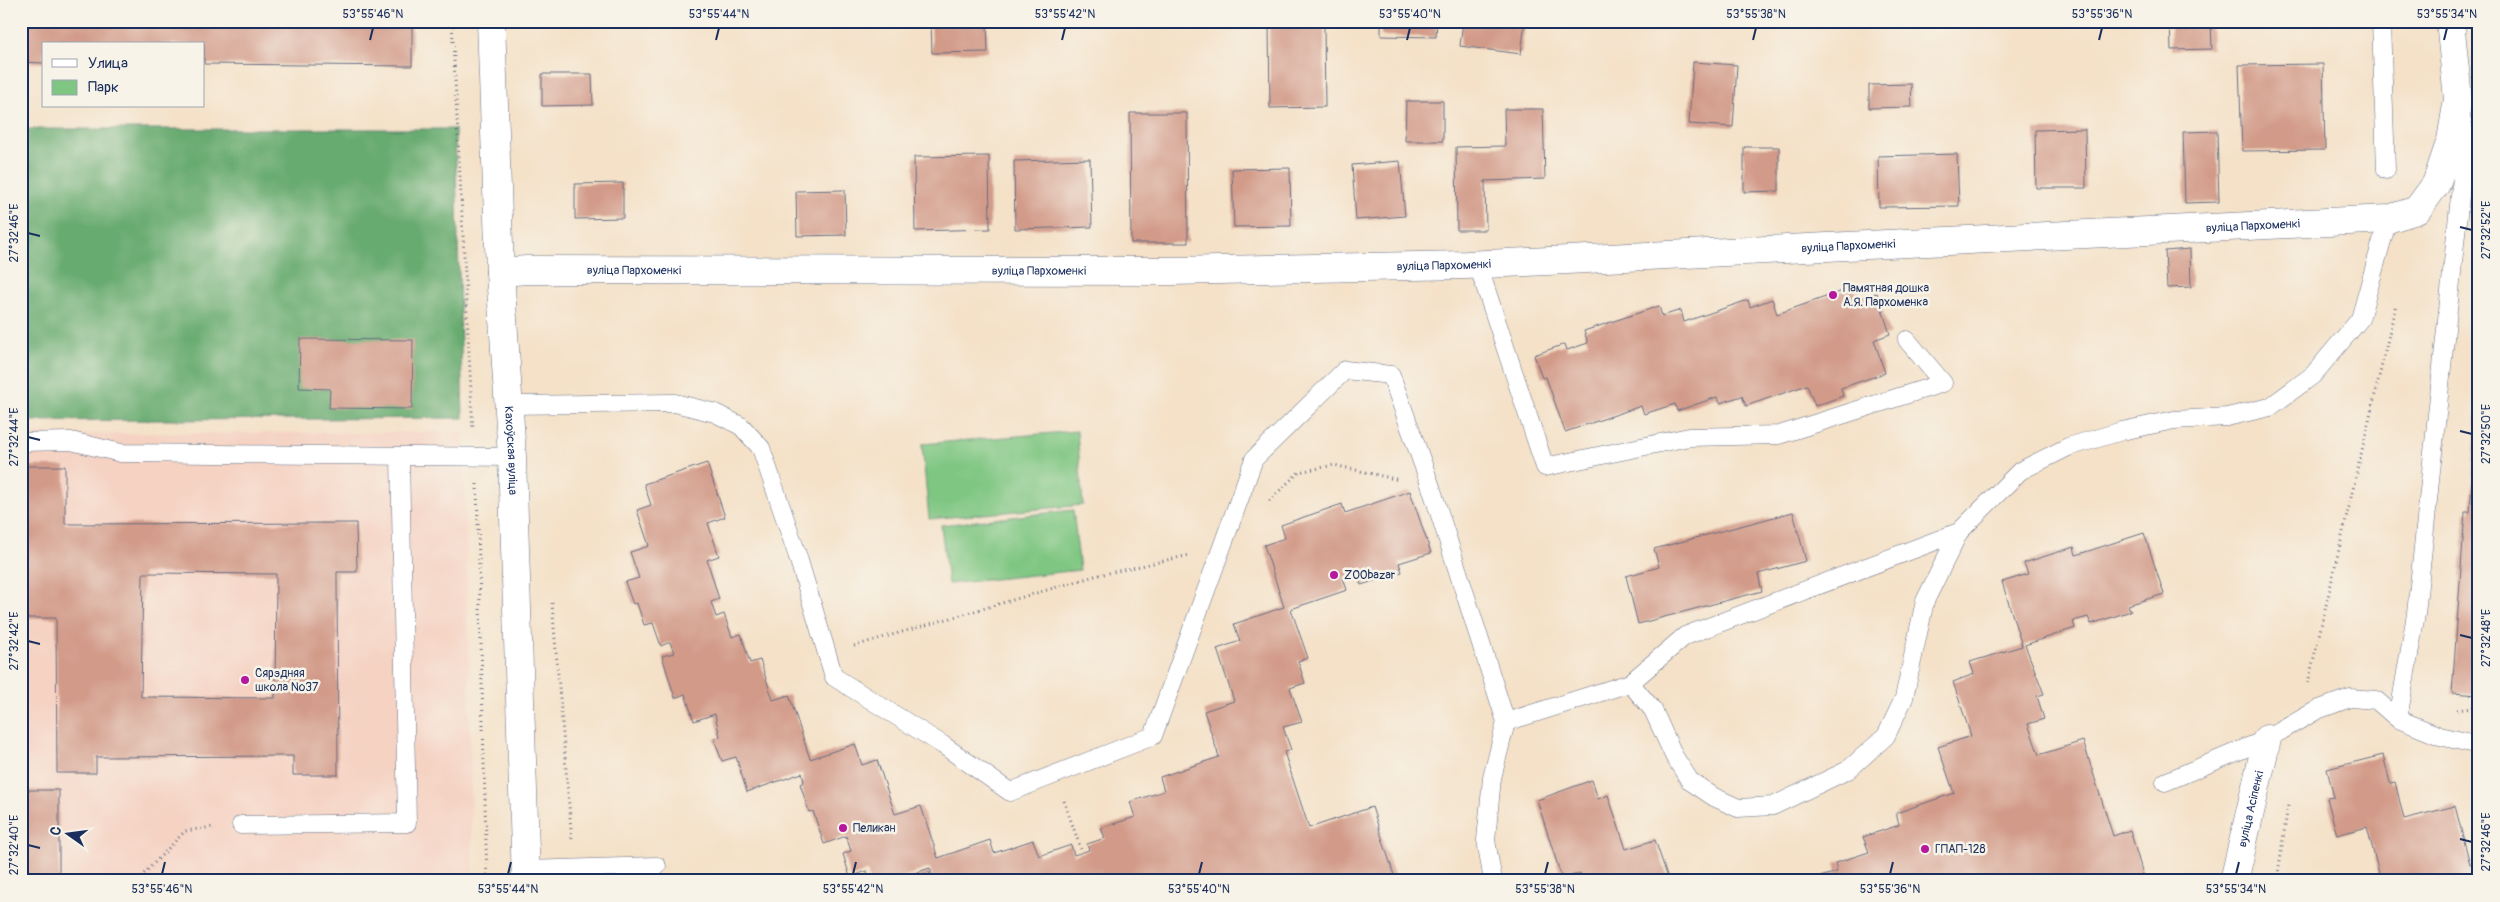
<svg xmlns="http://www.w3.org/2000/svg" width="2500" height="902" font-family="Pangolin,sans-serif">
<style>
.built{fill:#f5d2c2}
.green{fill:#7fc682;stroke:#4d7a70}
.forest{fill:#67ab70;stroke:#416d67}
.building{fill:#d29a88;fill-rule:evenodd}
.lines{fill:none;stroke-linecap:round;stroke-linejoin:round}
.lane-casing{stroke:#676d83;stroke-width:19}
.street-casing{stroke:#676d83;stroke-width:29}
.path{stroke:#676d83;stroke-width:3;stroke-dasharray:1 4;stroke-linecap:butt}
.lane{stroke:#fff;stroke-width:18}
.street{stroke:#fff;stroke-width:28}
.ticks{fill:none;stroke:#1b2f5e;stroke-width:2}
.poi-dot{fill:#b5179e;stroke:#f7f3e8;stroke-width:2}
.labels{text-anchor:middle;stroke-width:5;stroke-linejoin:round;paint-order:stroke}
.street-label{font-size:12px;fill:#1b2f5e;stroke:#f7f3e8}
.poi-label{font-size:12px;fill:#1b2f5e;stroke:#f7f3e8;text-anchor:start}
.neatline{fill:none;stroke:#1b2f5e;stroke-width:2}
.ticks-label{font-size:12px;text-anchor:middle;fill:#1b2f5e}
</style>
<rect width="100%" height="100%" fill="#f7f3e8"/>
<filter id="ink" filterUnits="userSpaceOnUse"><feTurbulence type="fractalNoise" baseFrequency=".02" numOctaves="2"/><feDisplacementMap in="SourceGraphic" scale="10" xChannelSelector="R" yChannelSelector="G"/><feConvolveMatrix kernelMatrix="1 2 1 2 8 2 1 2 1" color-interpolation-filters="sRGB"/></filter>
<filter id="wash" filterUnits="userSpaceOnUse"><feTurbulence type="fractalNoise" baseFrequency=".0096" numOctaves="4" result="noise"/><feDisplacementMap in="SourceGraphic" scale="20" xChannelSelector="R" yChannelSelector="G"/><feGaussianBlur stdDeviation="1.12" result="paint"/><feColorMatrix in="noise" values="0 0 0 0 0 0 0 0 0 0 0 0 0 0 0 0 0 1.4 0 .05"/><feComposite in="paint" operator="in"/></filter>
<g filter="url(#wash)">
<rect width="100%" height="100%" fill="#f4e1c8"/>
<!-- built -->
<path class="built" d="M464 432 473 881H21V434Z"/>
<!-- green -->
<path class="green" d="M1077 431 1083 505 929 519 922 444Z
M1073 510 1080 570 948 584 941 525Z"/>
<!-- forest -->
<path class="forest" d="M21 129H455L463 418 21 421Z"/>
<g id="blocks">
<!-- building -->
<path class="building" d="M21 21H412V66L204 64V44H44V63L21 62Z
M823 21H874V25L823 26Z
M931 21H987L988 52 932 53Z
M1381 21H1437L1436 37 1381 36Z
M1463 21H1525L1521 54 1460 46Z
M2170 21H2211L2212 49 2171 50Z
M1324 25 1325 107 1270 108 1269 26Z
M1693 62 1737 65 1733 127 1689 124Z
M2323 64 2325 150 2242 151 2239 65Z
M542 74H592L593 105 542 106Z
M1911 84 1912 107 1869 108V85Z
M1406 101H1443V141H1405Z
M1504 109H1543L1545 179 1485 181 1486 230H1457L1456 147 1505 146Z
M1130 113H1187L1188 243H1131Z
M2085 129 2086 188H2036L2035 130Z
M2217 131 2219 202 2185 203 2183 132Z
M1744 147H1779V191L1744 192Z
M1957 154 1959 206 1879 207 1878 156Z
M989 156 990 229 915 231 914 157Z
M1090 159 1092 227 1015 229 1014 161Z
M1400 161 1405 216 1356 220 1352 165Z
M1290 168 1291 226 1234 227 1232 169Z
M623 183V218L575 219V184Z
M845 190 846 235 797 236 796 191Z
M2190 249 2191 287 2167 288 2165 251Z
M1854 287 1858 299 1877 293 1890 334 1874 340 1885 373 1841 388 1843 396 1815 406 1807 385 1746 406 1742 396 1720 403 1717 397 1677 411 1675 404 1644 414 1641 406 1565 432 1546 377 1542 378 1534 355 1565 344 1567 350 1588 343 1584 331 1659 306 1662 316 1681 310 1684 322 1748 300 1750 307 1772 299 1777 314Z
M300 339 413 340 412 409 329 408 330 389 299 388Z
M2477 410H2479V695L2452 693 2465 512H2470Z
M707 463 725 517 708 523 719 556 707 560 719 599 711 602 716 617 724 614 732 637 741 634 750 663 760 660 773 700 789 695 810 759 855 744 862 765 877 760 895 814 921 806 938 858 990 840 994 853 1033 840 1039 856 1071 845 1074 855 1089 850 1087 844 1105 838 1101 828 1135 817 1130 802 1164 791 1160 777 1219 757 1204 711 1234 701 1217 649 1240 641 1234 624 1284 607 1264 545 1285 538 1281 525 1342 504 1345 513 1410 491 1431 553 1399 563 1402 572 1361 585 1357 573 1343 578 1347 590 1291 609 1308 658 1298 661 1305 683 1290 688 1302 722 1283 727 1291 750 1284 752 1309 828 1372 807 1396 881H934L930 868 891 881H870L867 871 850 877 843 854 851 851 846 836 824 844 813 811 809 812 800 784 804 782 802 773 747 792 736 757 722 761 714 739 720 737 715 714 694 721 685 694 675 698 662 656 674 653 670 642 661 646 653 623 644 625 637 603 633 604 625 582 639 578 630 552 649 546 637 510 651 505 644 484Z
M21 466H65V524L356 523 357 572H337L338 775H293V756L96 757V773H57L56 618H21ZM143 573 276 574 275 698 141 697Z
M1793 512 1806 561 1758 574 1762 591 1638 624 1626 576 1659 567 1654 549Z
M2144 533 2164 594 2128 605 2131 611 2091 624 2088 617 2073 621 2075 628 2025 645 2044 694 2037 696 2044 719 2028 724 2039 755 2083 741 2113 836 2130 830 2145 881H1822L1820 877 1837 872 1835 863 1869 852 1863 837 1899 825 1896 813 1954 793 1938 747 1971 736 1953 682 1974 674 1970 662 2022 646 2002 582 2028 574 2024 563 2074 547 2076 555Z
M2383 755 2390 783 2395 782 2404 819 2455 806 2470 864 2479 863V881H2381L2367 827 2337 835 2327 798 2334 797 2327 769Z
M1592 780 1598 799 1608 795 1626 849 1655 840 1669 881H1583L1580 873 1562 879 1537 800Z
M21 790H59V881H21Z
M929 872 932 881H903V880Z
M1726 874 1728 881H1709V880Z"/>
</g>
</g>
<g filter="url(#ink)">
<use href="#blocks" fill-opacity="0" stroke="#676d83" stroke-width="1"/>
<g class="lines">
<defs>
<path id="lane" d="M2381 21 2386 170
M1478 265 1545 467 1689 437 1779 435 1943 383 1907 340
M509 405 675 403 715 413 741 426 761 448 797 554 834 677 943 745 1010 792 1153 736 1254 459 1345 370 1391 375 1431 487 1506 722 1492 778 1486 840 1493 881
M21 442 71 441 121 453 512 457
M1630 683 1653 710 1674 756 1690 781 1714 797 1738 808 1773 806 1848 770 1886 736 1904 698 1925 601 1959 532 2020 471 2068 447 2122 431 2174 420 2227 417 2270 407 2313 375 2360 319 2388 219
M2398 719 2416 614 2466 139 2461 116
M1506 722 1630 683 1685 636 1959 532
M2165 782 2267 739 2317 710 2350 698 2376 700 2398 719 2440 736 2479 745
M241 825 407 823 400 456
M526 870 657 866"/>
<g id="street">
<path id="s1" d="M491 21 500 272 512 457 526 881"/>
<path id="s2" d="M500 272 527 270 1172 271 1466 265 2388 219 2417 210 2436 184 2451 140 2458 99 2450 21"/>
<path id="s3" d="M2234 881 2267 739"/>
</g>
</defs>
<!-- lane casing -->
<use href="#lane" class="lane-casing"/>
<!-- street casing -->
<use href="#street" class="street-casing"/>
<!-- path -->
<path class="path" d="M452 21 473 430
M477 484 487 881
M1269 501 1299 472 1334 465 1399 480
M552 603 572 841
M854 646 1095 576 1190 555
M2308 683 2396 304
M2457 710 2479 707
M1064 801 1082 852
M137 881 185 831 213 827
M2277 881 2288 805"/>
<!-- lane -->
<use href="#lane" class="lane"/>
<!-- street -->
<use href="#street" class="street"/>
</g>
</g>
<!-- ticks -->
<path class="ticks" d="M370 40 373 28M716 40 719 28M1062 40 1065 28M1407 40 1410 28M1753 40 1756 28M2099 40 2102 28M2444 40 2447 28M2460 227 2472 230M28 233 40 236M2460 431 2472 434M28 437 40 440M2460 635 2472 638M28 641 40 644M2460 839 2472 842M28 845 40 848M162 874 165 862M508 874 511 862M853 874 856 862M1199 874 1202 862M1545 874 1548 862M1890 874 1893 862M2236 874 2239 862"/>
<!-- markers -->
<g class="poi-dot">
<circle cx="1833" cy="295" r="5"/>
<circle cx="1334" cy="575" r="5"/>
<circle cx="245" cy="680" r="5"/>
<circle cx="843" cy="828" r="5"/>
<circle cx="1925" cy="849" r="5"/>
</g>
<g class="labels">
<!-- street labels -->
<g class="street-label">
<text dy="4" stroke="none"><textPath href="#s2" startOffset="1754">вуліца Пархоменкі</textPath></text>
<text dy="4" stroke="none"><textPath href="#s2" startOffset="1349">вуліца Пархоменкі</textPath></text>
<text dy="4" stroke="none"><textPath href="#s2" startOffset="944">вуліца Пархоменкі</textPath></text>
<text dy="4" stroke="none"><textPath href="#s2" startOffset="134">вуліца Пархоменкі</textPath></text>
<text dy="4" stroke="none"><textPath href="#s2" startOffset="539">вуліца Пархоменкі</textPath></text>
<text dy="4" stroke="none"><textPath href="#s1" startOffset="430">Кахоўская вуліца</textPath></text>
<text dy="4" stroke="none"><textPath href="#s3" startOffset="74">вуліца Асіпенкі</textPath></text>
</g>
<!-- poi labels -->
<g class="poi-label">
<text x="1843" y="292">Памятная дошка<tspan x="1843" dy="14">А.Я. Пархоменка</tspan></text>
<text x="1344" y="579">ZOObazar</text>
<text x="255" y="677">Сярэдняя<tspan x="255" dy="14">школа №37</tspan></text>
<text x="853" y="832">Пеликан</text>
<text x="1935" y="853">ГПАП-128</text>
</g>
</g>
<!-- margin -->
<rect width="2500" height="902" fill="none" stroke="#f7f3e8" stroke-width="55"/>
<!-- legend -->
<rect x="42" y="42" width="162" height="65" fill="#f7f3e8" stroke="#9fa5b1"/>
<rect x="52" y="59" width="25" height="8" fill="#ffffff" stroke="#9fa5b1"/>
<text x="88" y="68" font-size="15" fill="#1b2f5e">Улица</text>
<rect x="52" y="80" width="25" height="15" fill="#7fc682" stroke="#9fa5b1"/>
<text x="88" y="92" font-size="15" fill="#1b2f5e">Парк</text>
<!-- north arrow -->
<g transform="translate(68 834) rotate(284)" stroke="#f7f3e8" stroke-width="4" paint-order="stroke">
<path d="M0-4L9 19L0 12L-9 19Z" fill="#1b2f5e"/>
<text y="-8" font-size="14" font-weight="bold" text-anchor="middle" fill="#1b2f5e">С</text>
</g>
<rect x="28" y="28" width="2444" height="846" class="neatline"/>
<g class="ticks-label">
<text x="373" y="18">53°55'46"N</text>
<text x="719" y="18">53°55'44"N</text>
<text x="1065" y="18">53°55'42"N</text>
<text x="1410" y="18">53°55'40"N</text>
<text x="1756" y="18">53°55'38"N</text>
<text x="2102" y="18">53°55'36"N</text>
<text x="2447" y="18">53°55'34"N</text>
<text transform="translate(2486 230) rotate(-90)" y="4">27°32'52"E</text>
<text transform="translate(14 233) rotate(-90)" y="4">27°32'46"E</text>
<text transform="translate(2486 434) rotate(-90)" y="4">27°32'50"E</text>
<text transform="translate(14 437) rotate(-90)" y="4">27°32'44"E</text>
<text transform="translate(2486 638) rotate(-90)" y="4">27°32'48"E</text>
<text transform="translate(14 641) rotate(-90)" y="4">27°32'42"E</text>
<text transform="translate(2486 842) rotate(-90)" y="4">27°32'46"E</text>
<text transform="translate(14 845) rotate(-90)" y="4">27°32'40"E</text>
<text x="162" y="893">53°55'46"N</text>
<text x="508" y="893">53°55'44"N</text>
<text x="853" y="893">53°55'42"N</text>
<text x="1199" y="893">53°55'40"N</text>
<text x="1545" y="893">53°55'38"N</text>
<text x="1890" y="893">53°55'36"N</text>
<text x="2236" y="893">53°55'34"N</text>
</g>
</svg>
